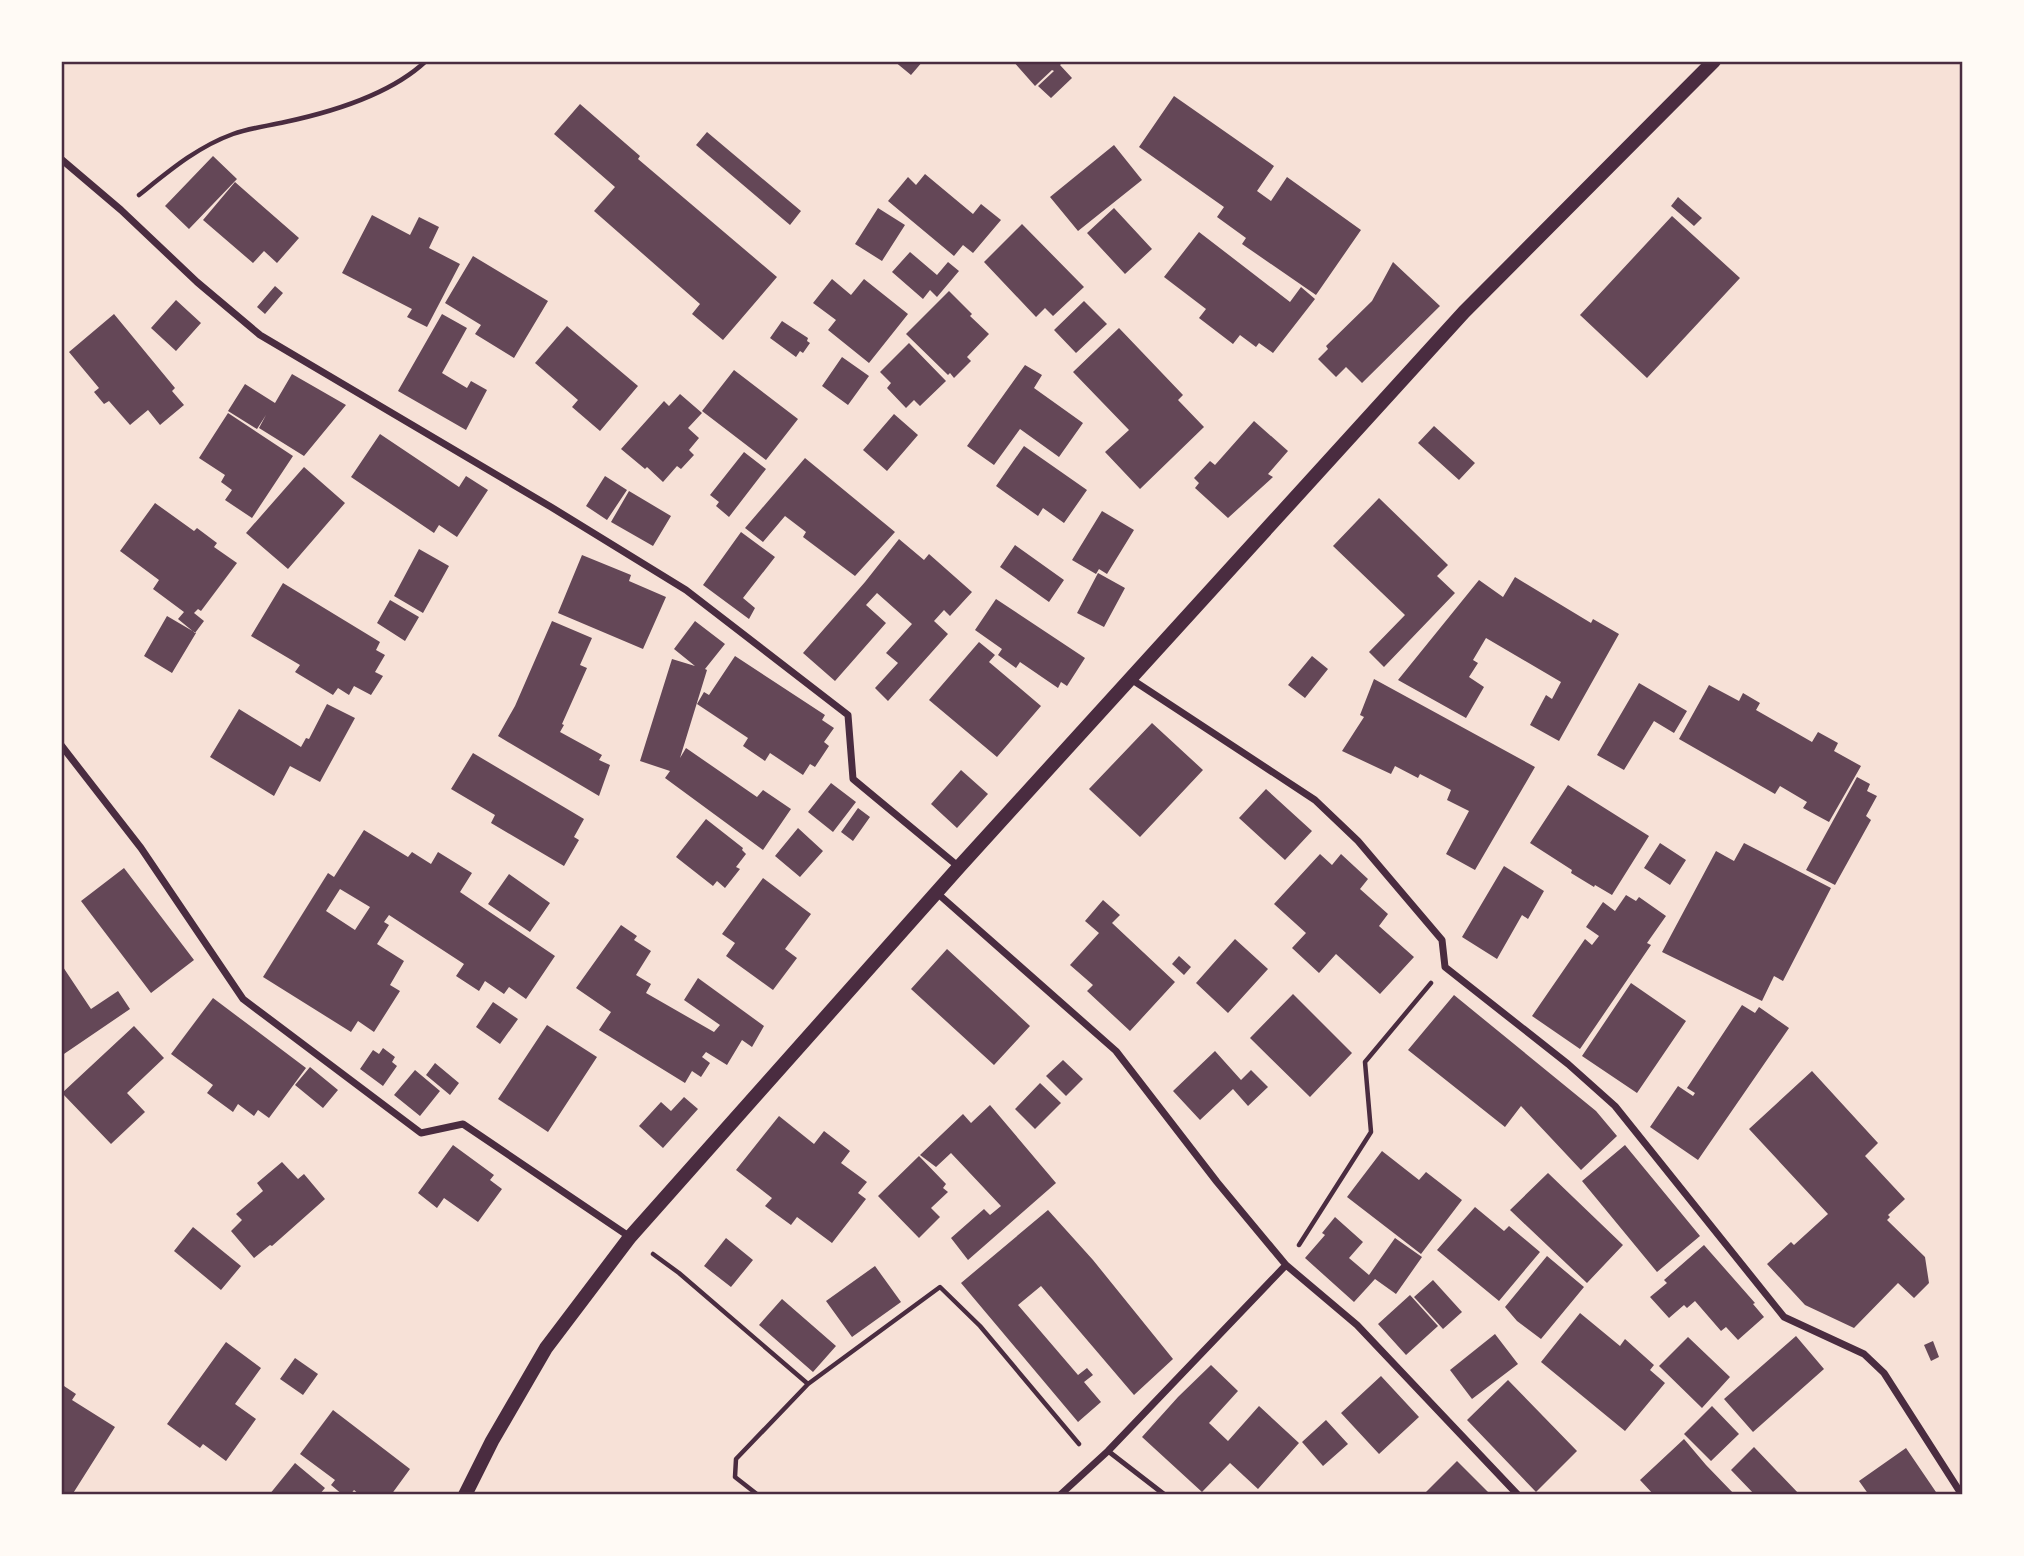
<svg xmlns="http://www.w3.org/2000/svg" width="2024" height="1556" font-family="'DejaVu Sans',sans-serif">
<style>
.building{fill:#644757;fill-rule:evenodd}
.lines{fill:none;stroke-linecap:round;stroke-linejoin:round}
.path{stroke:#4a2c40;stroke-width:4.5}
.service{stroke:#4a2c40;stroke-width:5}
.minor{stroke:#4a2c40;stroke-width:7}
.secondary{stroke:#4a2c40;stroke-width:14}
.neatline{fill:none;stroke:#4a2c40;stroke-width:2.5}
</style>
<rect width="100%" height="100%" fill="#f7e1d7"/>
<!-- building -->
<path class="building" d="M894 61H923L911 75Z
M1013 61H1064L1060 65 1072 78 1051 98 1038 86 1054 71 1052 70 1035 86Z
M1174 96 1274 166 1257 191 1271 201 1287 177 1361 230 1316 295 1242 244 1246 238 1217 217 1224 207 1139 147Z
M580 104 640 156 638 159 777 277 723 340 692 314 700 304 594 211 615 187 554 134Z
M707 132 801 211 790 225 696 145Z
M1114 145 1142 180 1078 231 1050 197Z
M213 156 237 179 189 229 165 206Z
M925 174 973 214 981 204 1001 220 973 253 963 245 954 256 888 201 908 177 916 185Z
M235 182 299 238 277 263 264 251 253 263 203 220Z
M1678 197 1702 218 1694 226 1671 206Z
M878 208 905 225 882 261 855 244Z
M1114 208 1152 249 1125 274 1087 233Z
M372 215 410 235 419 217 439 227 429 248 460 264 427 327 407 317 412 309 342 273Z
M1672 216 1740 278 1647 378 1580 315Z
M1022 224 1084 287 1053 316 1045 308 1036 317 984 262Z
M1199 232 1290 302 1301 287 1315 299 1273 353 1259 343 1256 347 1240 335 1233 344 1199 318 1206 309 1164 277Z
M910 252 937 275 948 262 959 271 937 297 930 290 923 299 892 272Z
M473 256 548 301 514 358 475 334 481 325 445 303Z
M1393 262 1440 306 1362 383 1346 367 1336 377 1318 359 1328 349 1326 346 1372 301Z
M832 279 851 295 864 279 908 314 869 363 828 330 836 320 813 303Z
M275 286 283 293 265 314 257 307Z
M949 291 972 314 970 316 989 334 967 357 971 361 954 378 950 373 948 375 906 334Z
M176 300 201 323 176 351 151 328Z
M1084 301 1107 324 1076 353 1054 330Z
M114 314 175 388 172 391 184 405 160 425 148 410 130 425 109 401 104 404 94 392 99 388 69 352Z
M442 314 467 328 442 373 467 388 471 381 487 390 466 430 398 391Z
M782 321 808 338 807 341 810 343 803 353 800 351 796 357 770 338Z
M567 326 638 386 600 431 572 407 578 400 535 363Z
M1119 328 1183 395 1178 400 1204 427 1140 489 1105 452 1129 430 1073 372Z
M909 343 946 381 920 406 914 400 906 408 887 388 891 383 880 372Z
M842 357 869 376 848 405 822 386Z
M1025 365 1042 375 1034 388 1083 423 1059 457 1020 429 994 465 967 446Z
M734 370 798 419 766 460 702 411Z
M292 374 346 405 304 456 259 428 266 415 257 429 228 411 245 384 275 403Z
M680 394 702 413 688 428 699 438 689 450 694 455 681 469 677 466 663 482 647 467 645 469 621 449 664 401 669 406Z
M228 413 293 456 252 518 225 500 232 490 221 482 225 475 199 458Z
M894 414 918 435 887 471 863 450Z
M1254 421 1288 451 1268 474 1273 477 1228 518 1195 488 1199 483 1194 478 1210 461 1215 465Z
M1434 426 1475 463 1459 480 1418 443Z
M380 434 459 487 466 476 488 490 457 537 439 525 434 533 351 477Z
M1024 446 1087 490 1064 523 1043 508 1038 516 996 486Z
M744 452 766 469 729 517 716 506 719 502 710 495Z
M805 458 895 532 855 576 803 537 806 532 785 516 763 542 745 528Z
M304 467 345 503 288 569 246 533Z
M605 476 627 490 607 520 586 506Z
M629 491 671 516 653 546 611 522Z
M1379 498 1448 565 1437 576 1455 593 1384 667 1369 652 1405 615 1333 546Z
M155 503 194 531 197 528 217 543 214 547 237 563 201 611 198 609 194 613 204 621 195 633 178 619 184 612 153 589 159 580 120 551Z
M1102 511 1134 530 1107 574 1099 569 1096 574 1072 560Z
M741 532 775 557 743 598 755 608 749 619 703 585Z
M899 539 924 560 929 554 972 592 950 616 944 610 934 621 948 634 888 701 875 688 898 663 886 653 912 624 877 593 866 605 886 623 835 681 803 653 865 582Z
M1015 545 1064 580 1049 602 1000 567Z
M419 549 449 566 423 613 394 596Z
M582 555 631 575 629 581 666 597 643 649 558 613Z
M1098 573 1125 588 1104 627 1077 613Z
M1515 577 1591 623 1593 619 1619 634 1559 741 1530 725 1546 695 1552 699 1561 682 1486 638 1473 660 1478 663 1469 677 1484 687 1466 718 1398 680 1479 580 1503 597Z
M283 583 380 642 376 650 385 655 375 672 383 676 371 695 354 686 349 695 338 688 333 695 295 672 300 665 251 636Z
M996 599 1085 658 1067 686 1061 682 1058 688 1020 662 1016 668 998 655 1002 649 975 630Z
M390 600 419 617 405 641 377 623Z
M167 616 196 633 172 673 144 656Z
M552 621 592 638 580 665 587 668 562 724 564 725 560 732 602 755 599 760 610 765 599 796 498 736 515 706Z
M695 621 725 644 705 669 707 670 680 758 686 748 757 797 763 790 791 809 763 850 665 778 670 771 640 761 672 659 695 666 674 649Z
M979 642 995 655 989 662 1041 706 997 757 929 700Z
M735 656 825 715 822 720 834 728 824 742 829 746 815 767 810 764 803 775 770 753 765 761 743 746 748 738 697 704 704 692 709 695Z
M1312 656 1328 669 1305 698 1288 685Z
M1374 679 1535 767 1475 870 1446 854 1469 811 1447 800 1451 790 1420 774 1418 778 1395 766 1391 774 1342 751 1364 717 1360 715Z
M1639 683 1687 711 1674 733 1654 721 1624 770 1597 755Z
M1709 685 1739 701 1743 693 1760 703 1756 710 1812 742 1818 732 1838 743 1834 751 1861 766 1829 822 1803 808 1807 802 1780 786 1775 794 1679 739Z
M327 704 355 718 320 782 290 766 274 796 210 757 239 709 301 747 306 738 309 739Z
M1152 723 1203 770 1140 837 1089 789Z
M473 753 584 819 574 837 579 840 564 866 491 823 495 815 451 789Z
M961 770 988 794 957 828 931 804Z
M1857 777 1870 784 1867 791 1877 796 1866 816 1871 820 1835 885 1806 870Z
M831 783 856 802 833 832 808 812Z
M1568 785 1649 836 1612 895 1595 885 1594 887 1571 873 1572 870 1530 843Z
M1266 789 1312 831 1285 860 1239 818Z
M858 808 870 817 853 841 841 832Z
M706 819 743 848 742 850 746 854 736 867 740 869 725 888 717 881 713 886 676 857Z
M798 828 823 851 800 877 775 856Z
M364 830 408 857 412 852 431 864 438 852 472 873 460 892 555 956 526 999 509 987 504 994 485 981 479 991 456 976 464 964 389 915 384 922 389 925 377 944 404 961 390 985 400 991 374 1032 358 1021 351 1032 263 977 328 873 334 877ZM340 889 370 907 355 930 326 911Z
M1660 843 1686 860 1670 885 1644 868Z
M1744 843 1831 888 1783 981 1774 976 1762 1001 1662 952 1716 851 1734 861Z
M1320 854 1332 865 1341 854 1368 879 1360 889 1388 914 1379 926 1414 957 1380 994 1336 954 1319 973 1292 948 1306 933 1274 904Z
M1504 866 1544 891 1528 919 1522 915 1497 959 1462 937Z
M124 868 194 960 151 993 81 901Z
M509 874 550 903 530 932 488 904Z
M763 878 811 914 785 949 797 958 773 990 726 956 735 943 722 934Z
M1626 895 1636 901 1639 897 1666 916 1647 943 1651 945 1580 1049 1532 1016 1585 939 1592 945 1599 936 1586 927 1603 902 1615 911Z
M1103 900 1120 915 1112 923 1175 982 1130 1031 1087 991 1093 985 1070 965 1099 933 1085 921Z
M621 925 637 936 634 940 651 951 636 975 651 984 646 993 714 1032 720 1025 684 1000 698 978 764 1026 752 1047 742 1040 727 1065 706 1052 702 1057 710 1063 701 1077 692 1071 685 1083 599 1030 611 1012 576 988Z
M1235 939 1268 969 1228 1013 1196 983Z
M947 949 1030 1026 994 1065 911 989Z
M1179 956 1191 967 1184 975 1172 964Z
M61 964 91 1009 118 991 130 1009 61 1056Z
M1631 983 1686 1021 1637 1093 1582 1056Z
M1293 994 1352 1053 1310 1097 1250 1038Z
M1454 995 1596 1111 1617 1136 1581 1170 1521 1106 1505 1127 1408 1050Z
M213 998 306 1068 269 1118 258 1110 254 1116 238 1104 233 1112 207 1093 213 1085 171 1054Z
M493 1002 518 1019 500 1044 476 1027Z
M1742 1005 1755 1013 1759 1007 1789 1028 1698 1160 1650 1127 1678 1086 1693 1096 1695 1093 1687 1088Z
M547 1025 597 1057 548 1132 498 1099Z
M134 1026 164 1058 127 1093 145 1112 111 1144 62 1093Z
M383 1048 395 1057 392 1062 397 1066 383 1086 360 1069 373 1050 379 1054Z
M1215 1051 1241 1080 1251 1070 1268 1087 1248 1106 1233 1089 1200 1120 1173 1091Z
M1063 1060 1083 1079 1066 1096 1046 1076Z
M435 1063 459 1083 450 1095 426 1075Z
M310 1067 338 1090 323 1108 295 1085Z
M415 1070 440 1091 420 1116 394 1095Z
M1812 1071 1878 1143 1865 1156 1905 1199 1888 1215 1890 1217 1887 1220 1925 1257 1929 1283 1914 1298 1898 1283 1854 1328 1805 1305 1767 1264 1791 1242 1794 1245 1828 1214 1749 1129Z
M1040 1083 1061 1103 1035 1129 1015 1109Z
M684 1097 698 1109 663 1148 639 1126 661 1102 671 1111Z
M990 1105 1056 1183 968 1260 951 1238 984 1209 990 1215 1001 1206 951 1153 936 1167 920 1155 963 1114 971 1123Z
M779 1116 814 1144 824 1131 850 1151 841 1163 867 1182 858 1193 866 1199 832 1243 797 1217 791 1225 765 1206 772 1198 736 1170Z
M453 1145 494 1175 490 1180 502 1189 478 1222 444 1198 437 1208 418 1193Z
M1625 1145 1700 1236 1657 1272 1582 1181Z
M1382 1151 1419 1180 1426 1172 1462 1200 1421 1254 1347 1197Z
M919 1156 946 1184 943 1188 948 1192 931 1208 940 1217 919 1238 878 1196Z
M282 1162 298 1179 304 1174 325 1199 272 1246 270 1245 254 1258 231 1231 242 1220 236 1214 263 1191 257 1183Z
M1548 1173 1623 1245 1587 1283 1510 1210Z
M1475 1207 1504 1231 1509 1226 1540 1252 1499 1301 1437 1250Z
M1048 1210 1093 1260 1173 1359 1134 1395 1041 1286 1018 1305 1078 1375 1087 1368 1093 1375 1084 1382 1101 1402 1078 1422 961 1283Z
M1335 1217 1363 1242 1349 1258 1369 1275 1395 1238 1422 1257 1396 1294 1375 1279 1354 1302 1305 1258 1325 1235 1322 1233Z
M193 1227 241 1266 221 1290 174 1251Z
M726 1238 753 1260 731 1287 704 1266Z
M1704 1245 1755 1303 1753 1304 1764 1317 1738 1340 1726 1327 1721 1331 1695 1301 1687 1308 1684 1305 1669 1318 1650 1297 1667 1283 1664 1280Z
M1547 1256 1584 1287 1541 1339 1517 1321 1505 1307Z
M875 1266 901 1302 852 1337 826 1301Z
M1433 1280 1462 1312 1443 1329 1414 1297Z
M1410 1295 1438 1326 1406 1355 1378 1324Z
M782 1299 836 1346 813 1372 759 1325Z
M1580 1313 1620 1346 1625 1339 1654 1365 1650 1370 1665 1383 1625 1431 1541 1362Z
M1495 1334 1518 1364 1472 1399 1450 1370Z
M1796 1336 1824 1369 1753 1432 1724 1399Z
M1688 1337 1730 1377 1702 1408 1659 1366Z
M1933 1341 1939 1357 1931 1361 1924 1345Z
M226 1342 261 1368 235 1404 256 1419 226 1461 203 1444 200 1448 167 1424Z
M295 1358 318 1374 303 1395 280 1379Z
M1211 1365 1238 1391 1209 1423 1228 1441 1259 1406 1299 1443 1258 1489 1230 1463 1202 1492 1142 1437 1178 1397Z
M1381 1376 1419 1417 1379 1454 1341 1413Z
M1508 1380 1577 1451 1536 1492 1467 1420Z
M61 1384 76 1394 72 1400 115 1427 72 1495H61Z
M1712 1406 1739 1434 1711 1461 1684 1434Z
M333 1410 410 1469 391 1495H360L354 1490 350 1495H343L331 1485 335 1480 300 1454Z
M1326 1420 1348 1444 1323 1466 1302 1442Z
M1684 1439 1706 1465 1735 1495H1654L1640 1480Z
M1754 1447 1800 1495H1755L1731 1470Z
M1906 1448 1938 1495H1869L1859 1481Z
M1457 1461 1491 1495H1423Z
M295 1463 325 1488 319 1495H269Z"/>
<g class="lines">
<!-- path -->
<path class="path" d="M139 195C169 171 197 147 233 134 250 128 268 126 285 122 332 112 390 95 426 61
M1299 1245 1371 1132 1365 1062 1431 983
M653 1254 679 1273 808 1384
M758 1495 735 1477 736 1459 808 1384 940 1287 980 1326 1079 1444"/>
<!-- service -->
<path class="service" d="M1108 1451 1165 1495"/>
<!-- minor -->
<path class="minor" d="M61 159 121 210 197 282 260 335 551 507 686 590 848 715 853 779 959 867
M1131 679 1315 800 1358 841 1442 940 1445 967 1568 1064 1615 1106 1784 1317 1864 1354 1884 1373 1962 1495
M61 745 141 848 243 999 421 1133 463 1124 630 1237
M937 893 1116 1051 1217 1182 1286 1265 1357 1325 1518 1495
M1060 1495 1108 1451 1286 1265"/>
<!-- secondary -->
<path class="secondary" d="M465 1495 492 1441 546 1348 630 1237 959 867 1464 312 1714 61"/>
</g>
<!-- border -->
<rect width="2024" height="1556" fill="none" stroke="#fffaf5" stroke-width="126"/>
<rect x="63" y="63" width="1898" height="1430" class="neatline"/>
</svg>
